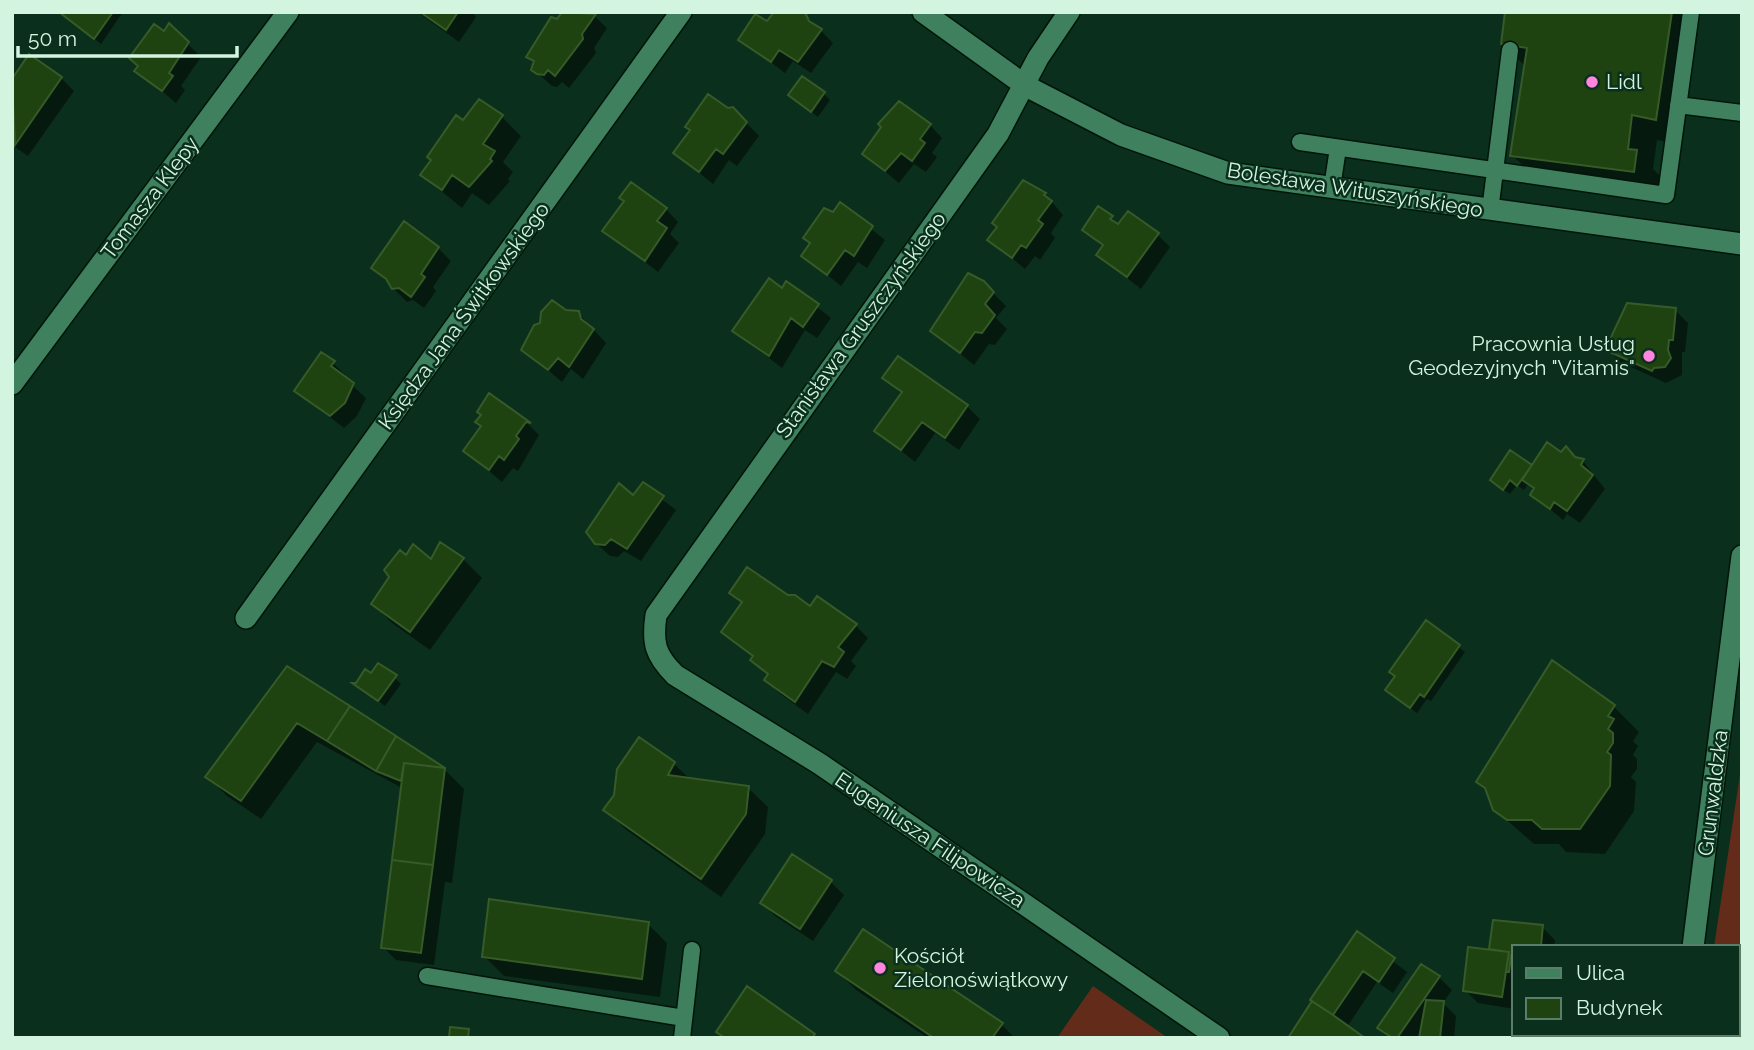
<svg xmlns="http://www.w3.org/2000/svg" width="1754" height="1050" font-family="Raleway,sans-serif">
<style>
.green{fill:#632c1a}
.shadow{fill:#0007}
.building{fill:#1f4310;stroke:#365b28;stroke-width:2}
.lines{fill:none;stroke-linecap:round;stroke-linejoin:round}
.lane-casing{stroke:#02150a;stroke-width:19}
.street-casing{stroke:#02150a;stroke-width:24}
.secondary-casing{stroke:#02150a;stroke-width:24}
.lane{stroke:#3f815e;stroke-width:16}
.street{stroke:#3f815e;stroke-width:21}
.secondary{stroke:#3f815e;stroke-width:21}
.poi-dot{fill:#ff85df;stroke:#0b2f1d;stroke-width:2.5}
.labels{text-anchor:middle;stroke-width:5;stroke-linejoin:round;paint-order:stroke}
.poi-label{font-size:21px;fill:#d3f4df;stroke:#0b2f1d;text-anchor:start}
.street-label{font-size:21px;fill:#d3f4df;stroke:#0b2f1d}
</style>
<rect width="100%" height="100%" fill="#0b2f1d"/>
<!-- green -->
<path class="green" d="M1742 761V999L1738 997V947H1714Z
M1093 986 1168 1038H1057Z"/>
<!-- shadow -->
<path class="shadow" d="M61 12H123L101 44Z
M417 12H472L476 17 459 42Z
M564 12H590L607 28 594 48 596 53 569 88 562 82 557 87 552 86 533 69 535 64 528 57Z
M802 12 833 43 811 73 793 61 785 73 741 40Z
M1507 12H1678L1698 31 1681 144 1657 140 1653 169 1661 177 1659 196 1538 180 1512 155 1526 67 1503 44Z
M170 26 201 57 181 86 185 90 176 103 137 70Z
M61 78 74 91 28 156 12 145V82Z
M824 94 830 100 818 117 790 95Z
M479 101 502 117 521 136 503 162 513 172 508 179 510 181 489 205 472 193 462 208 422 175Z
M733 109 759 136 737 166 729 160 713 184 675 153 728 110Z
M930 125 942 138 932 153 937 157 926 172 914 164 899 183 864 154Z
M1023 182 1045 194 1063 215 1051 233 1055 238 1040 260 1035 256 1025 269 990 240Z
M840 204 885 240 867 268 858 262 841 286 804 256Z
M666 209 678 222 670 234 679 243 658 272 605 231Z
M1099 209 1119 225 1157 234 1170 247 1141 289 1098 255 1103 247 1084 230Z
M438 248 451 261 433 287 436 291 424 308 413 300 407 302 373 268Z
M983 283 1006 306 996 318 1007 329 995 345 989 344 974 365 932 331Z
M787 284 831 318 817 338 805 330 782 368 734 331Z
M1675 310 1688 323 1685 352H1682V375L1666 383 1620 362 1608 349Z
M565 312 578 313 606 343 583 379 571 369 562 382 523 349 542 325Z
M333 363 346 376 344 378 366 398 357 416 344 428 296 391Z
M884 378 967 406 980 419 959 450 935 433 915 462 877 431 902 394Z
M526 422 539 435 518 471 513 468 502 482 465 451 482 427Z
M1511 453 1532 467 1562 454 1583 461 1605 489 1580 523 1567 514 1563 520 1532 494 1535 490 1528 484 1524 490 1517 485 1510 494 1498 486Z
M643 485 676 510 641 561 624 551 618 557 610 556 596 543Z
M406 557 431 561 463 559 482 578 430 650 392 623 373 604Z
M747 569 811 608 855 625 868 638 851 661 856 666 847 679 836 672 808 714 779 693 766 680 769 675 754 658 723 632 743 604 731 592Z
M1426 623 1465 652 1431 701 1427 699 1417 713 1393 696Z
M1553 663 1614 707 1639 732 1633 741 1638 746 1633 755 1637 759V769L1631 777 1636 782 1634 811 1605 854 1566 852 1559 844H1534L1494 809 1488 792 1479 782Z
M287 668 444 769 464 789 452 883 445 882 434 965 396 960 383 947 402 788 317 742 261 819 227 796 208 777Z
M371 675 395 678 401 684 385 706 363 690Z
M640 740 674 764 691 780 748 788 768 807 765 834 721 897 625 829 606 810 615 796Z
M792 856 831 882 844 895 813 941 775 916 762 903Z
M1494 922 1542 927 1555 940 1554 947H1514V1009L1478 1003 1465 990 1490 951Z
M648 924 667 943 660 997 504 976 484 956Z
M1357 934 1407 972 1393 993 1377 982 1347 1027 1290 1038Z
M837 971 1001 1024 1015 1038H928L856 990Z
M1439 977 1452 990 1443 1003 1456 1016 1454 1038H1421L1422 1033 1419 1038H1390L1380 1028Z"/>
<!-- building -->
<path class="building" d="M59 12H113L94 39Z
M420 12H458L446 30Z
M562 12 596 14 582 34 583 39 555 76 548 70 544 75 537 74 531 70 534 61 526 57 551 17 557 19Z
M774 12H805L809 21 822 29 798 62 779 50 771 62 738 40 755 14 767 21Z
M1505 12H1672L1656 120 1632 115 1628 149 1637 150 1634 172 1510 156 1527 48 1501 44Z
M169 23 189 42 169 73 173 76 162 91 134 71 138 66 129 58 154 24 164 31Z
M29 54 62 77 15 145 12 79Z
M802 76 825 92 811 112 788 95Z
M708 94 728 108 733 107 747 122 723 154 716 149 699 172 673 153 690 130 685 127Z
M479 99 503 115 483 144 495 151 490 159 492 161 469 187 452 175 442 190 420 175 431 160 427 157 456 115 463 120Z
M899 101 931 124 920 139 925 143 912 161 901 153 885 171 862 154 881 127 878 124Z
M1023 180 1046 193 1044 195 1052 201 1038 220 1043 224 1026 248 1021 245 1012 258 987 240 997 227 992 223Z
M631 182 667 208 657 221 667 228 645 261 602 231 624 201 619 198Z
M840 202 873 226 854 256 845 250 827 275 801 256 810 243 803 238 824 208 833 212Z
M1098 206 1113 216 1110 219 1118 224 1128 211 1159 233 1127 277 1096 255 1103 245 1082 230Z
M404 221 439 247 421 274 425 277 411 297 399 288 392 289 386 279 371 268Z
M968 273 984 281 994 292 985 304 995 315 982 333 975 332 960 353 930 331Z
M769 278 782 288 786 281 819 304 803 327 791 318 769 356 732 331Z
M552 300 566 310 579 311 581 319 594 329 569 367 558 358 548 370 521 350 534 325 540 323 541 312Z
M1627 303 1676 308 1673 340H1669L1668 350 1671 358 1665 367 1654 368 1652 371 1605 350Z
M321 352 335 361 331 366 354 383 345 403 330 416 294 391Z
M898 356 968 405 945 438 922 422 901 450 874 431 902 392 882 378Z
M489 393 531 423 526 422 516 436 519 439 504 460 499 456 489 470 463 451 481 426 475 422 481 415 477 412Z
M1547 442 1561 452 1566 446 1575 457 1584 459 1581 465 1593 475 1567 511 1554 502 1550 509 1530 495 1534 488 1522 480Z
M1510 450 1532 465 1517 486 1510 480 1503 490 1490 480Z
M643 482 664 496 627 549 611 539 605 545 595 544 586 532 619 483 633 495Z
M440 542 464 558 410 632 371 604 389 577 384 570 400 550 406 555 413 544 431 559Z
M747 567 788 595H795L810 606 817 596 857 624 838 647 844 652 834 667 822 661 795 702 764 680 768 674 750 660 753 656 721 632 742 602 729 593Z
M1426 620 1460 645 1424 697 1420 694 1410 708 1385 690 1395 676 1389 672Z
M1552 660 1615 705 1608 716 1614 719 1608 729 1613 733V743L1607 752 1611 755 1610 786 1580 829H1542L1532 820H1507L1493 810 1485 788 1476 782Z
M378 663 397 675 378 701 352 683H356L365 669 371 673Z
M287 666 350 706 327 741 297 723 241 801 205 777Z
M350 706 396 736 376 771 327 741Z
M396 736 445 768 404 763 401 781 376 771Z
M639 737 675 762 668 775 749 786 746 814 701 879 603 810 614 795 617 769Z
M404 763 445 768 433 865 392 860Z
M792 854 832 880 800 929 760 903Z
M392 860 433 865 421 953 381 948Z
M489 899 649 922 642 979 482 957Z
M1493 920 1543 925 1541 946 1514 947V960L1511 956 1509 972 1506 971 1509 952 1489 949Z
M863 929 1003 1023 992 1038H934L835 971Z
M1357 931 1395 958 1379 982 1363 971 1333 1015 1310 1000Z
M1468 947 1509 952 1502 997 1463 991Z
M1421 964 1440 976 1397 1038H1393L1377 1028Z
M747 986 815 1034 812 1038H725L716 1032Z
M1426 1000 1444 1001 1440 1038H1419Z
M1312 1001 1333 1015 1365 1038H1288Z
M450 1027 469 1029 468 1038H449Z"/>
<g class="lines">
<defs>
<path id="lane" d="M1678 105 1742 113
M1300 142 1666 195 1691 12
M1332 188 1338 148
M1490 211 1510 50
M427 976 684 1018
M682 1038 692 950"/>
<path id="street" d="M923 12 1026 86 1121 135 1228 173 1742 244
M1069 12 1038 58 998 134 656 615C652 643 655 655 675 675L820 764 1219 1038
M12 384 288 12
M246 618 681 12
M1738 1022H1742"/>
<path id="secondary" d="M1693 947 1742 556
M1682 1038 1683 1034"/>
</defs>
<!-- lane casing -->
<use href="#lane" class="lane-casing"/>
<!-- street casing -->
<use href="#street" class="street-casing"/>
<!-- secondary casing -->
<use href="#secondary" class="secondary-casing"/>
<!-- lane -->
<use href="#lane" class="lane"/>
<!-- street -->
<use href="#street" class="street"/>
<!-- secondary -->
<use href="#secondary" class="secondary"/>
</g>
<!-- markers -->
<g class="poi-dot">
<circle cx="1592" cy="82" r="7"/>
<circle cx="1649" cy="356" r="7"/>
<circle cx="880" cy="968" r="7"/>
</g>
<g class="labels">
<!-- poi labels -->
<g class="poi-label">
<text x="1606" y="89">Lidl</text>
<text x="1635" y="351" text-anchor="end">Pracownia Usług<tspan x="1635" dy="24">Geodezyjnych "Vitamis"</tspan></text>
<text x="894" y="963">Kościół<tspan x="894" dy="24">Zielonoświątkowy</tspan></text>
</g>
<!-- street labels -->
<g class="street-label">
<text transform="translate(1355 190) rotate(9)" y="7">Bolesława Wituszyńskiego</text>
<text transform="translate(150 198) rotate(-53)" y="7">Tomasza Klepy</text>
<text transform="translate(464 316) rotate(-54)" y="7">Księdza Jana Świtkowskiego</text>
<text transform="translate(861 325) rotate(-54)" y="7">Stanisława Gruszczyńskiego</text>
<text transform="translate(1713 793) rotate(-83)" y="7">Grunwaldzka</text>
<text transform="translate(930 840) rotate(34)" y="7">Eugeniusza Filipowicza</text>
</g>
</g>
<!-- border -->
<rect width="1754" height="1050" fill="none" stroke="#d3f4df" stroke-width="28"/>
<!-- legend -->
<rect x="1512" y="945" width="228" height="91" fill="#0b2f1d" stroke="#5b7e6b" stroke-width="2"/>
<rect x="1526" y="968" width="35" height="10" fill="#3f815e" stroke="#5b7e6b" stroke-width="2"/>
<text x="1576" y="980" font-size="21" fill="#d3f4df">Ulica</text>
<rect x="1526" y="998" width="35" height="21" fill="#1f4310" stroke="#5b7e6b" stroke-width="2"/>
<text x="1576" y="1015" font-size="21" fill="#d3f4df">Budynek</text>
<!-- scale -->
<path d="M18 46v10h219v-10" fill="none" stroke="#d3f4df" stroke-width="3.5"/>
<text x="28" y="46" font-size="21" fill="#d3f4df" stroke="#0b2f1d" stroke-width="5" paint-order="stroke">50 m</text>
</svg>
